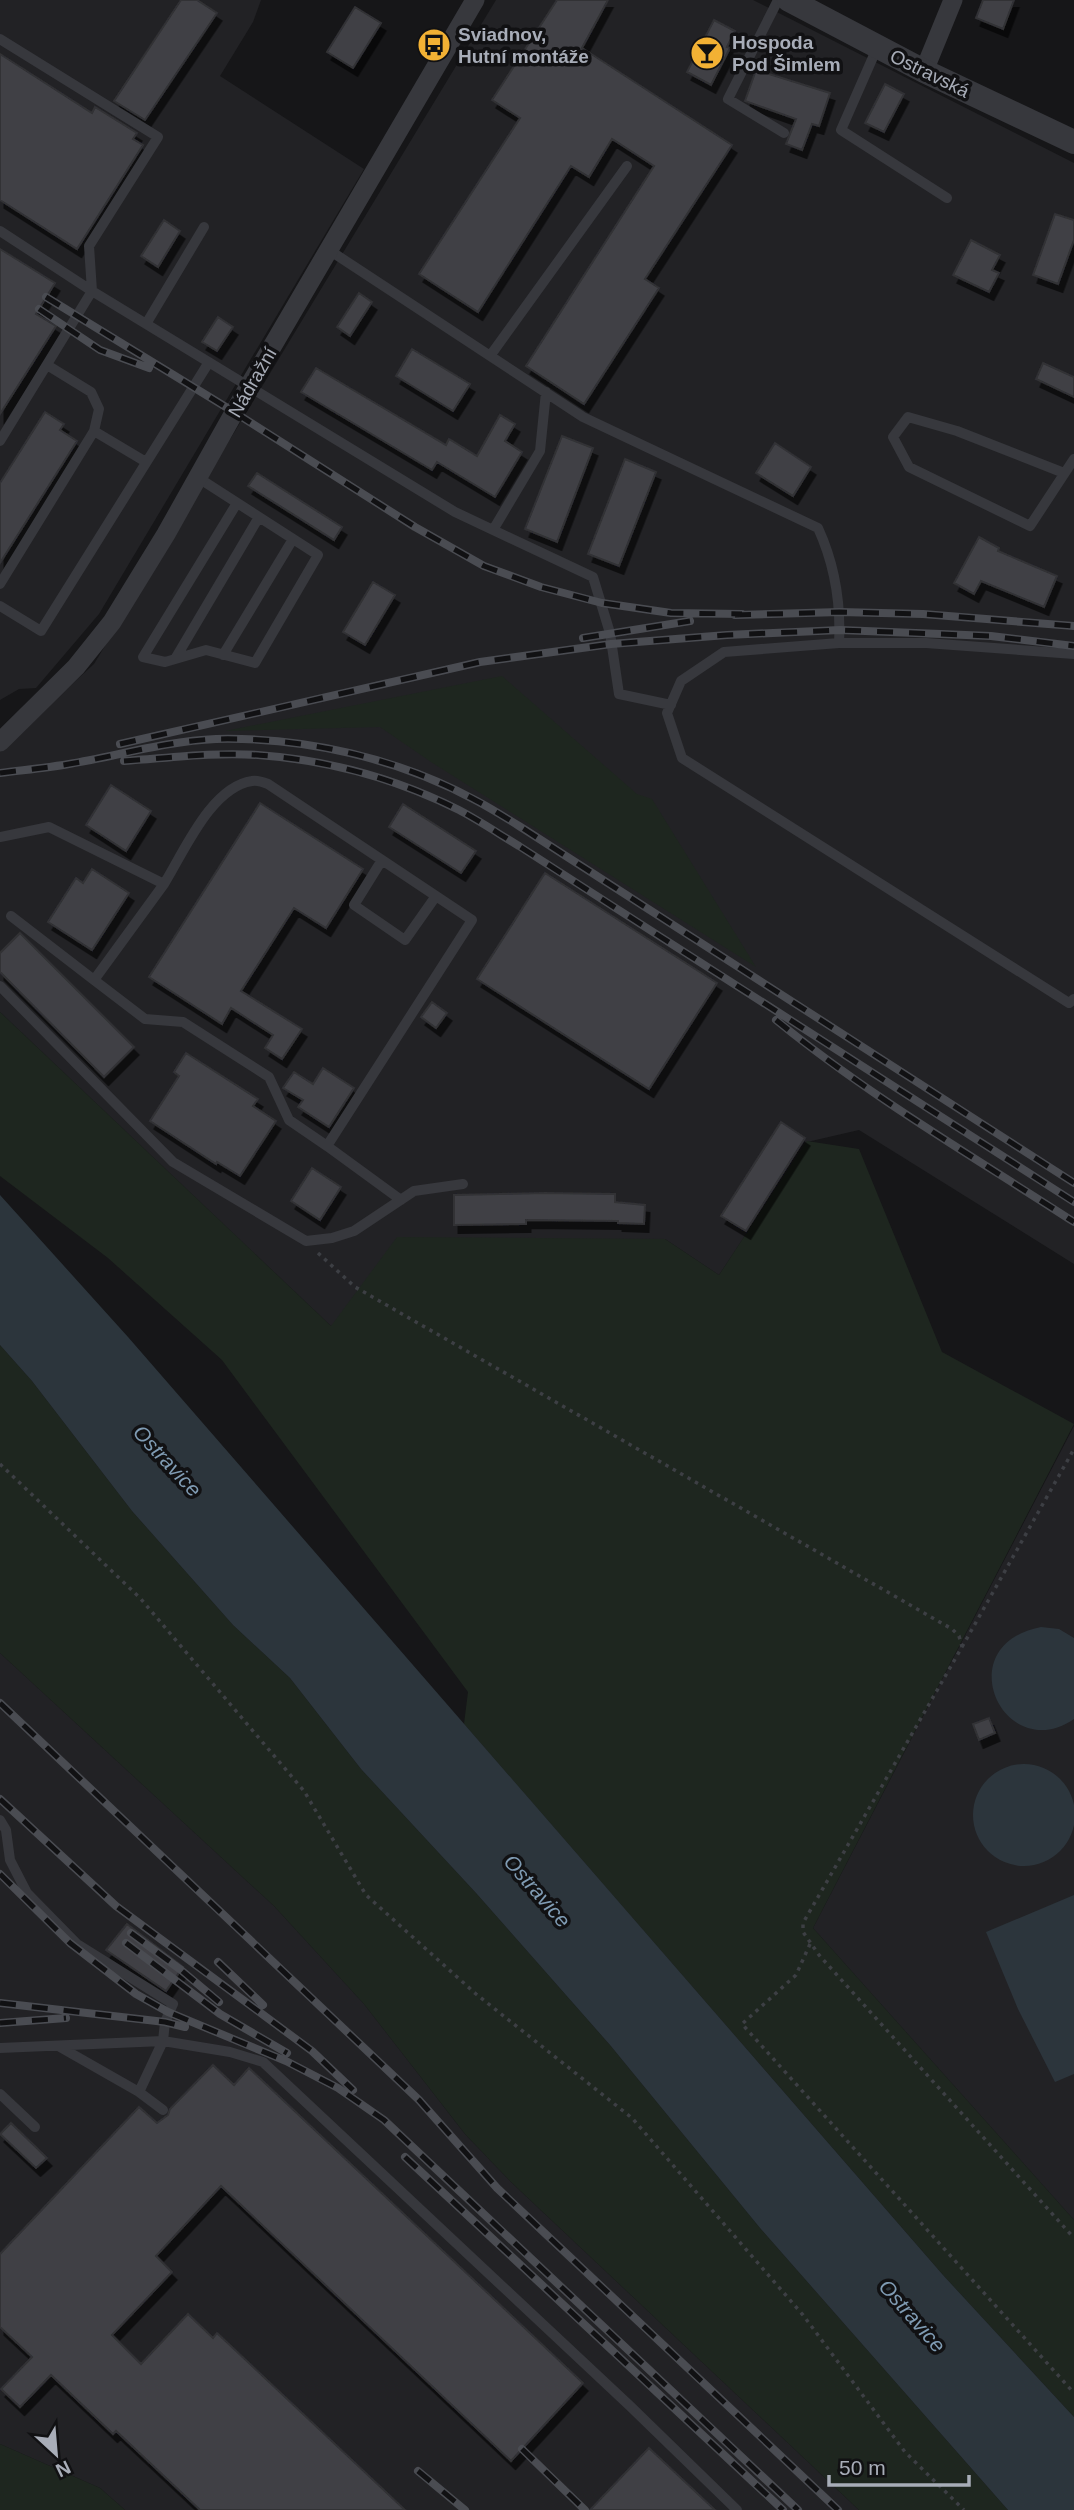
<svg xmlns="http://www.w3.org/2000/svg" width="1074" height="2510" font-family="Arial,sans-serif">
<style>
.built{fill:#222225}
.green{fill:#1e261f}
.water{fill:#2c353c}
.building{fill:#404145;stroke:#303034;stroke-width:2;filter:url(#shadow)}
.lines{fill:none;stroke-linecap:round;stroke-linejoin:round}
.path{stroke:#3d3f44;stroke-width:3.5;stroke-dasharray:3.5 5;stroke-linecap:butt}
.service{stroke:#37383d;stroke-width:10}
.minor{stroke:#37383d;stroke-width:19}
.tertiary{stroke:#37383d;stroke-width:24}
.rail-casing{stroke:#4a4c52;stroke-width:8}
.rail{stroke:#111113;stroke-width:5;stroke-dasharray:16;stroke-linecap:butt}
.labels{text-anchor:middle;stroke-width:7;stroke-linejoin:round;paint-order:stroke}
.poi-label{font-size:19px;font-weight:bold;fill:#a8adb8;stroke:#111113;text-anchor:start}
.street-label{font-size:19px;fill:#a8adb8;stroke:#111113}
.water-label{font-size:21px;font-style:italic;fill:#7f9bb3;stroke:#111113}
</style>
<defs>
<filter id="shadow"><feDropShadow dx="4.5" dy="8" stdDeviation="0" flood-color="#0009"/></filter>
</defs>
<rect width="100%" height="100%" fill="#161618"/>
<!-- built -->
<path class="built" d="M0 0H261L253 22 220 76 364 169 99 614 36 688 19 689 0 700Z
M496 0H753L1074 163V1264L859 1130 807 1142 719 1275 665 1239 332 1327 0 1012V750L94 664Z
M1074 1426V2220L813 1928Z
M0 1653 274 1906 364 2004 465 2134 511 2182 859 2510H125L100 2488 0 2444Z"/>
<!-- green -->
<path class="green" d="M502 676 637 794 652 799 756 967 431 762 380 727 225 731Z
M0 1012 331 1326 397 1237 665 1239 719 1275 807 1141 859 1149 942 1352 1074 1424 813 1928 1074 2220V2417L943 2275 464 1724 468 1692 222 1360 108 1258 0 1176Z
M0 1345 32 1381 132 1511 233 1625 290 1678 361 1769 476 1893 610 2045 760 2228 1008 2510H859L511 2182 465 2134 364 2004 274 1906 0 1653Z
M0 2444 100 2488 125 2510H0Z"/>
<!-- water -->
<path class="water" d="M0 1195 128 1337 943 2275 1074 2417V2510H1008L760 2228 610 2045 476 1893 361 1769 290 1678 233 1625 132 1511 32 1381 0 1345Z
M1041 1627 1059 1629 1074 1638V1719C1004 1767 947 1645 1041 1627Z
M973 1815a51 51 0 1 1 102 0a51 51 0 1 1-102 0Z
M1074 1895V2074L1055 2082 1018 2009 986 1932Z"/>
<!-- building -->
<path class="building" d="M181 0H197L217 13 145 120 114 101Z
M557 0H608L582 48 732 145 645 279 659 288 584 404 526 366 654 166 612 139 589 177 571 166 478 312 419 274 520 118 492 100Z
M983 0H1014L1003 29 976 18Z
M355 7 381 23 353 68 327 52Z
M714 20 735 31 727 47 730 48 711 85 687 72Z
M0 54 92 113 95 107 137 133 133 139 143 145 77 249 0 200Z
M756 70 830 93 819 126 812 124 802 150 786 144 796 119 745 101Z
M885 84 904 94 884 132 865 123Z
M1055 214 1074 220V240L1058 284 1033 275Z
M164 220 180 231 158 267 141 256Z
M971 240 1000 255 992 270 999 273 989 292 953 275Z
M0 249 55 283 36 314 56 326 0 414Z
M359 293 372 302 350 336 337 327Z
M218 317 233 327 217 351 202 342Z
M412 349 470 384 453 411 396 376Z
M1043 363 1074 377V397L1036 379Z
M316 368 446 445 449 439 477 456 500 415 515 424 505 441 522 452 495 497 437 462 432 470 301 392Z
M45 412 64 424 60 430 77 441 0 563V483Z
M562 436 593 448 557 542 525 529Z
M775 443 811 467 793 496 756 473Z
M625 459 656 472 619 566 588 554Z
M257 473 342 527 334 540 248 486Z
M979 537 999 548 998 551 1057 576 1044 607 981 581 974 594 954 583Z
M373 582 395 595 365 645 343 632Z
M111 785 151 811 126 851 86 825Z
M260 803 363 869 326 928 294 908 241 991 302 1029 282 1059 265 1048 273 1035 231 1008 222 1024 149 977Z
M403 804 476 851 461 873 389 827Z
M92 869 129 893 92 950 48 922 76 878 83 883Z
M545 873 717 983 649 1089 477 979Z
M20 933 134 1047 104 1077 0 972V953Z
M432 1002 447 1013 436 1028 421 1017Z
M186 1053 258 1099 253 1106 276 1121 240 1176 217 1162 216 1164 150 1121 179 1076 174 1072Z
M323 1068 354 1088 329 1127 298 1107 303 1100 283 1088 294 1072 313 1084Z
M781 1122 805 1138 746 1231 721 1216Z
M312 1168 341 1187 320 1220 291 1201Z
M545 1193 615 1194V1202L645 1205 644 1224 618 1223V1221L526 1220V1224L454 1225V1195Z
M989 1718 995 1733 979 1740 973 1724Z
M127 1924 183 1967 166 1991 106 1950Z
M213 2065 234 2085 249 2068 583 2383 511 2461 221 2186 156 2256 172 2272 112 2335 141 2364 188 2314 213 2338 217 2333 405 2510H200L116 2431 113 2434 51 2375 20 2407 1 2389 32 2357 0 2327V2254L139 2107 157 2123 168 2115 170 2109Z
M11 2123 47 2158 36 2168 0 2134Z
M649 2448 715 2510H590Z"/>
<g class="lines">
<!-- path -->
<path class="path" d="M318 1253 355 1287 952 1629 959 1636 962 1647 803 1923V1932L819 1955 1074 2238
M0 1464 140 1598 304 1791 366 1895 476 1994 632 2118 803 2315 905 2452 964 2510
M962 1647 1074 1449
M810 1944 796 1975 742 2024 1074 2393"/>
<!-- service -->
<path class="service" d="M778 0 728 99 784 133
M0 39 158 137 89 246 92 291
M877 48 841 130 947 198
M0 231 92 291
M329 250 583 417 818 528C835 565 841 603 839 643
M146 324 204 227
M490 356 627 166
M94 431 146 462
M0 441 92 291 455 512 593 577 610 633 619 694 671 705
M1064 473 957 431 908 417 893 437 909 467 1030 526 1074 459
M197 477 318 555 255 663 206 650 165 662 143 657 237 503
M493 530 540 451 546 392
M0 584 94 431 99 409 91 392 47 365
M0 606 41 631 209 362
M1074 654 926 643H839L724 652 681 681 667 713 682 758 1069 1003 1074 999
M223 655 293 539
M175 659 259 517
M0 837 49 827 164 884C184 852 211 787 252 781 257 780 263 782 268 784L472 920 327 1146 401 1200
M382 860 354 905 405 940 436 896
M11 916 94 980 164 884
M94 980 145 1019 183 1022 269 1077 289 1120 327 1146
M0 986 173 1162 306 1241 332 1238 354 1231 414 1191 463 1184
M0 1820 6 1830 10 1860 27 1893 77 1944 173 2004 165 2022 163 2041 139 2092
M60 2047 139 2092 163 2110
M0 2048 163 2041 230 2052 263 2062 630 2406 737 2510
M0 2094 35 2127"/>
<!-- minor -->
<path class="minor" d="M924 71 953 0
M0 742 76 667 112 622 166 534 249 386 475 0"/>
<!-- tertiary -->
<path class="tertiary" d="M789 0 924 71 1074 142"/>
<defs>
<path id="rail" d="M46 297 234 412 415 527 484 566 541 587 602 603 671 613 742 614
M39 309 100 350 149 368
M735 615 840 612 923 614 1074 626
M583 638 690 621
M120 744 480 662 611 644 727 635 840 630 991 636 1074 646
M124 761C169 758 213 752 258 755 328 760 397 779 459 810 480 821 499 834 519 846L1074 1202
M0 773C23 770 46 768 69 764 117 756 166 741 216 739 305 737 398 758 477 801 494 810 511 821 527 831L1074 1183
M776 1020C869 1096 974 1157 1074 1222
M0 1703 419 2100 497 2188 838 2510
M0 1799 116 1906 312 2051 353 2090
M0 1874 70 1943 136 1994 168 2012 286 2061 338 2088 384 2120 798 2510
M131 1933 181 1970 219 2002
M126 1943 220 2014 287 2053
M218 1962 263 2005
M0 2003 165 2022 185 2027
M0 2023 66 2018
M405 2157 783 2510
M522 2449 585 2510
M418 2471 465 2510"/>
</defs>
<!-- rail casing -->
<use href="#rail" class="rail-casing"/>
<!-- rail -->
<use href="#rail" class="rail"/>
</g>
<!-- icons -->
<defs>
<symbol id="bus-disc" viewBox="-11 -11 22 22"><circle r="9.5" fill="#f2b134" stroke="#111113"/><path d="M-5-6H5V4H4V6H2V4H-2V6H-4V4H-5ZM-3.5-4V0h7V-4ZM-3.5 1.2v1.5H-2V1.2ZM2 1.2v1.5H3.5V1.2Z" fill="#111"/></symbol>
<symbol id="bar-disc" viewBox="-11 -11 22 22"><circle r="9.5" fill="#f2b134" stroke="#111113"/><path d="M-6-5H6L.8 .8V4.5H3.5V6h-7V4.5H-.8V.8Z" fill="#111"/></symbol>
</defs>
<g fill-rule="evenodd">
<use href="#bus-disc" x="415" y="26" width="38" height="38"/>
<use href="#bar-disc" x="688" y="34" width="38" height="38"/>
</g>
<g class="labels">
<!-- poi labels -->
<g class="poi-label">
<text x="458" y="41">Sviadnov,<tspan x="458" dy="22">Hutní montáže</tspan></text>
<text x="732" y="49">Hospoda<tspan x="732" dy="22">Pod Šimlem</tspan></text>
</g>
<!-- street labels -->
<g class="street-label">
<text transform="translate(930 73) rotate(26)" y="7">Ostravská</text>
<text transform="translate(252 382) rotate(-60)" y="7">Nádražní</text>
</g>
<!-- water labels -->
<g class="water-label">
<text transform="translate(167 1461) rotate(47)" y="7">Ostravice</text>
<text transform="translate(537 1891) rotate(49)" y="7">Ostravice</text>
<text transform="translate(912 2316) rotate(49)" y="7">Ostravice</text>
</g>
</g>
<!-- north arrow -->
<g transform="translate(56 2454) rotate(154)" stroke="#111113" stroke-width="5" paint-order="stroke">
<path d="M0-5L12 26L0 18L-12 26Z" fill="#a8adb8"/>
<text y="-10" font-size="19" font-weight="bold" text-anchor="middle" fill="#a8adb8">N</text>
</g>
<!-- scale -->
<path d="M829 2475v10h140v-10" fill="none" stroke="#a8adb8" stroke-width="3.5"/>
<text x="839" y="2475" font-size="21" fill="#a8adb8" stroke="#111113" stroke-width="5" paint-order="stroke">50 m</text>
</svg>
